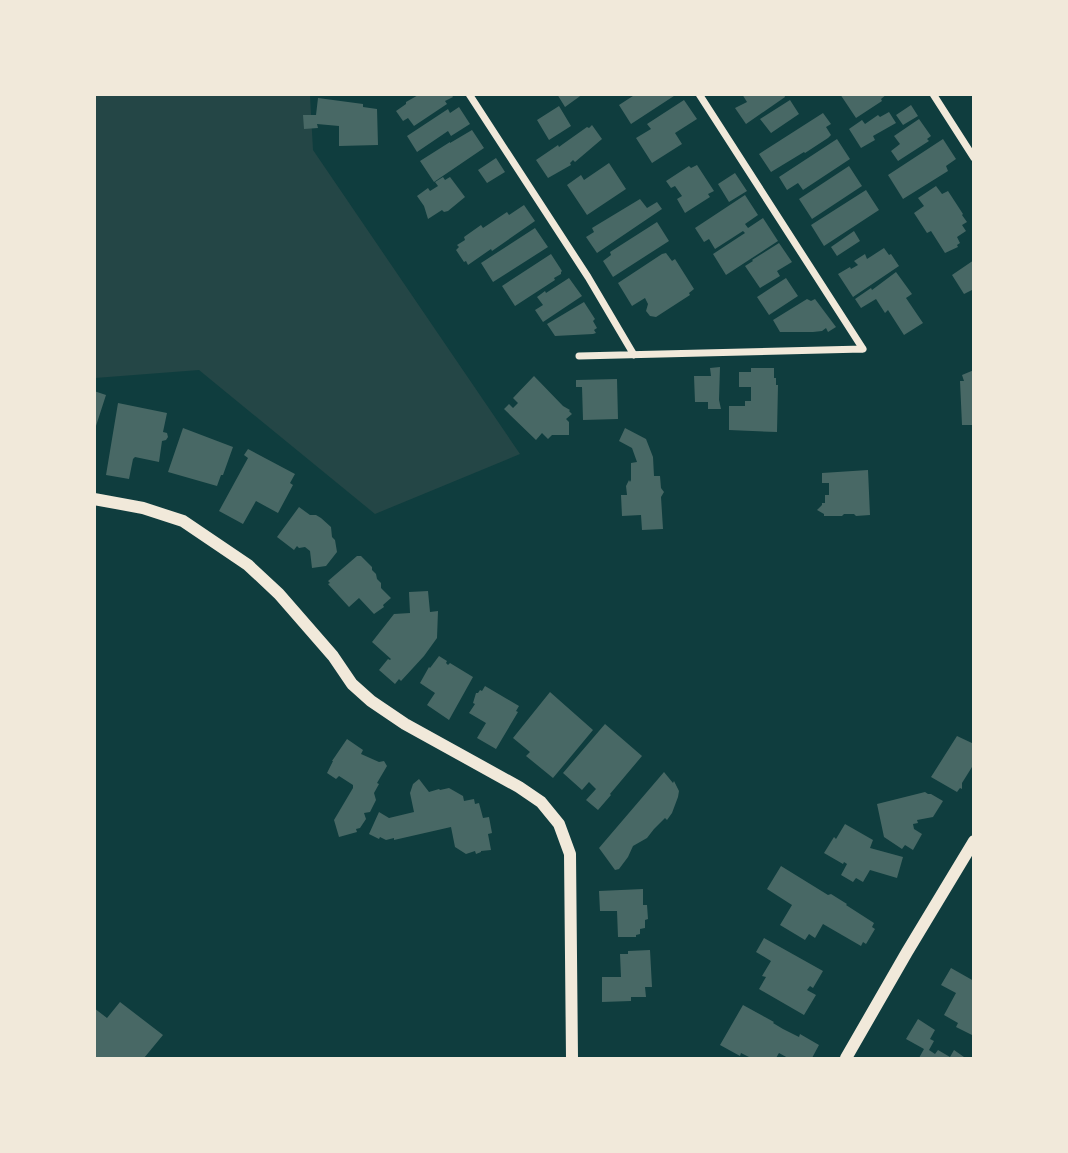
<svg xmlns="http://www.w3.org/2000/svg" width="1068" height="1153" font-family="'Open Sans',sans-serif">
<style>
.green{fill:#244646}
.building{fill:#486865}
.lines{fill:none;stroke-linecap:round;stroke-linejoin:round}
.minor{stroke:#f1e9da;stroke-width:7}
.tertiary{stroke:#f1e9da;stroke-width:12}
</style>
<rect width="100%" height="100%" fill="#0f3d3e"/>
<!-- green -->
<path class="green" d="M95 95H310L313 150 520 454 375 514 199 370 95 378Z"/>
<!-- building -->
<path class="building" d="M420 94H451L453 97 445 101 447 104 414 126 408 118 403 121 396 111 406 104V102Z
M557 94H583L565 107Z
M636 94H677L631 124 619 105Z
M742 94H784L785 97 746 124 735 108 747 102Z
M840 94H887L881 99 882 101 856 118Z
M318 98 363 104V107L377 109 378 145 339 146V126L317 124 318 128 304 129 303 115H316Z
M684 100 697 119 675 133 682 144 652 163 636 138 651 129 647 124Z
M790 100 799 114 771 133 760 119Z
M911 105 918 116 903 125 896 115Z
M559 106 571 126 549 140 537 120Z
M459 107 470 124 451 136 448 131 417 152 407 136 448 109 450 113Z
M889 112 896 123 873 136 875 140 861 148 849 129 862 120 865 124 878 115 880 117Z
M823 113 831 124 826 127 831 135 828 138 805 153 804 152 771 172 759 154Z
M919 119 931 136 927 139 929 141 898 161 891 151 900 144 894 136Z
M592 125 602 139 575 162 573 160 570 163 571 165 548 178 536 160 558 145 559 147 563 144 587 127 589 128Z
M472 130 484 148 434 182 420 161 450 142V143Z
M837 139 850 159 803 190 798 183 787 190 779 177Z
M943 139 956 159 946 166 948 171 903 199 888 175Z
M496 158 505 172 487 183 478 170Z
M609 163 626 189 587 215 567 185 581 175 584 180Z
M697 165 714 191 708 194 710 197 685 213 677 199 682 196 675 186 671 188 666 181 689 166 691 168Z
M849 166 862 186 812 219 799 199Z
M735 173 747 191 729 202 718 184Z
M443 177 445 180 450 177 465 197 448 211 444 212 442 210 428 219 424 206 417 196 428 188 430 191 438 186 435 182Z
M936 186 942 194 948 191 963 214 962 215 967 222 962 225 966 231 957 237 960 243 957 245 958 247 945 253 931 231 927 233 914 213 924 206 918 198Z
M866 190 879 210 824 246 811 225Z
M745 195 758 215 745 224 748 228 763 218 778 241 726 275 713 254 745 233 743 231 715 249 709 239 704 242 695 228Z
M640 199 647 208 657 202 662 209 597 253 586 237 594 232 592 228Z
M524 205 535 221 492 251 491 249 468 265 466 261 464 262 456 250 459 247 457 245 465 240 464 237 481 225 483 228 507 212 509 215Z
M657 222 669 241 613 277 603 261 611 255 610 252Z
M535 228 548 247 493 282 481 263Z
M854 231 860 241 837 256 831 247Z
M779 243 792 262 777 271 780 276 760 288 745 266 753 261 752 260Z
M884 248 889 255 891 254 899 266 853 297 838 274 850 267 851 269 858 265 854 261 865 254 867 259Z
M666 253 672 261 675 259 694 289 689 293 690 295 656 317 650 316 646 311 648 304 645 298 632 306 618 283 662 254Z
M551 254 562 271 561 272V274L554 278 555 280 515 306 502 286Z
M974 260V289L964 294 952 275Z
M896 272 912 294 906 298 923 323 904 335 888 310 885 313 876 299 861 308 855 299 871 288 872 290Z
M569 278 582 296 543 322 535 310 543 305 537 297 545 291 546 293Z
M786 278 798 296 769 315 757 297Z
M807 299 811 301 815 299 836 327 828 332 826 328 822 331 813 332H780L773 320Z
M584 302 595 319 593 321 597 328 594 330 596 333 593 334 555 336 547 324Z
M720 367 719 400 721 409H708V402H695L694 376H711L710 368Z
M751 368H774V378H776V385H778L777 432 729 430V406H745V401H751V387H739V372H751Z
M974 370V425H962L960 381H964L962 375Z
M534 376 563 406 570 410 569 411 572 414 566 419 569 422V435H552L548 439 542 433 536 440 504 409 509 404 513 408 518 403 513 398Z
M617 379 618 419 583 420 582 387H576V380Z
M94 391 106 395 95 429H94Z
M118 403 167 413 163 432 167 433 168 437 166 440 162 441 159 462 135 457 133 459 129 479 106 475Z
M183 428 233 447 223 475H221L217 486 168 472Z
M625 428 646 439 653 457 654 476H660L661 488 664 492 661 497 663 529 642 530 641 515 622 516 621 495H627L626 486 629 480 630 482 631 480V463L637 462 632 448 619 441Z
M248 449 295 474 290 483 293 485 278 513 256 501 243 524 219 511 248 458 244 455Z
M868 470 870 515 856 516 854 514H844L842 516H824V514L817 510 822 505V503H825V495H829V483H822V473Z
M299 507 310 515H316L321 518 331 527 332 537 335 540 337 552 326 566 312 568 310 551 305 547 299 548 297 546 294 550 277 537Z
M357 556H361L372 567V570L376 574 377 579 381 583V588L391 598 383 605 384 607 374 614 359 598 349 607 328 584 330 583 328 581Z
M428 591 430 612 438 611 437 638 424 656 401 681 399 679 395 684 379 670 388 659 390 660 391 659 372 642 394 614 410 613 409 592Z
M439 656 447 661 446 663 448 665 450 663 473 677 449 720 427 705 435 693 420 683 429 667 430 668Z
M485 686 519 706 516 711 518 712 496 749 477 738 486 723 469 713 475 704 473 703 476 693H478L480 690 482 691Z
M550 692 593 730 553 778 526 756 530 752 513 738Z
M605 724 642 756 610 794 611 795 598 810 586 800 596 789 589 782 582 790 563 773Z
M957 736 974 744V768L972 767 962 783V789L960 788 957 792 931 777Z
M347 739 363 750 361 754 379 762 384 761 387 766 377 783 379 784 374 793 376 800 370 812 364 813 366 819 360 828 356 829 357 832 339 837 334 820 353 788V785L339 776 336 779 327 773 333 761H332Z
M664 772 673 783 674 781 679 791 678 797 672 813 667 820 665 818 654 829 647 838 633 846 628 857 619 869 615 870 599 848Z
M419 779 429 792 439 789 440 790 449 788 463 796 464 801 474 799 475 804 479 803 483 818 489 817 492 833 488 834 491 850 481 851V852L476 854 475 851 466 854 455 847 451 827 394 840V838L386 840 380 837 379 839 369 834 379 812 389 818 414 812 410 793 413 784Z
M925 792 928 794H931L943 801 933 817 917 820 918 823 913 824 914 829 922 834 913 850 905 845 902 849 884 837 877 804Z
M845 824 873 840 870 848 903 857 897 878 870 870 863 882 856 878 853 882 841 875 847 864 844 862 843 864 824 853 834 837 836 839Z
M781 866 828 895 831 894 847 904 846 905 874 923 872 927 875 929 866 944 863 942 861 946 823 924 815 938 809 934 805 940 780 925 792 905 767 889Z
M643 889V905H647L648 919 645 920V928L640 929V934L636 935V937H618L617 911H600L599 891Z
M764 938 823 971 813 988 810 986 807 990 816 995 804 1015 759 989 766 977 762 976 771 961 756 952Z
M650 950 652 987H645L646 997H631V1001L602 1002V977H621L620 954H628V951Z
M951 968 974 981V1036L956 1027 958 1023 944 1015 956 993 941 985Z
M120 1002 163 1035 144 1058H94V1008L107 1018Z
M743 1005 774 1022 773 1023 783 1029 799 1037 800 1034 819 1045 812 1058H788L779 1053 776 1058H751L741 1053 740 1056 720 1045Z
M918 1019 935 1030 930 1039 934 1041 929 1050 935 1054 938 1050 950 1057 954 1050 964 1057 963 1058H919L924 1049 906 1039Z"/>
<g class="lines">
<!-- minor -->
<path class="minor" d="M469 94 588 277 634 355
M699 94 863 349
M933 94 974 158
M579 356 863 349"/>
<!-- tertiary -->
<path class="tertiary" d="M94 499 143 508 183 521 248 565 279 594 333 656 352 684 371 701 405 724 519 787 541 802 559 824 570 854 572 1058
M846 1058 907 952 974 841"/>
</g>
<!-- border -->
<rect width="1068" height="1153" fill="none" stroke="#f1e9da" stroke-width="192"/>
</svg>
